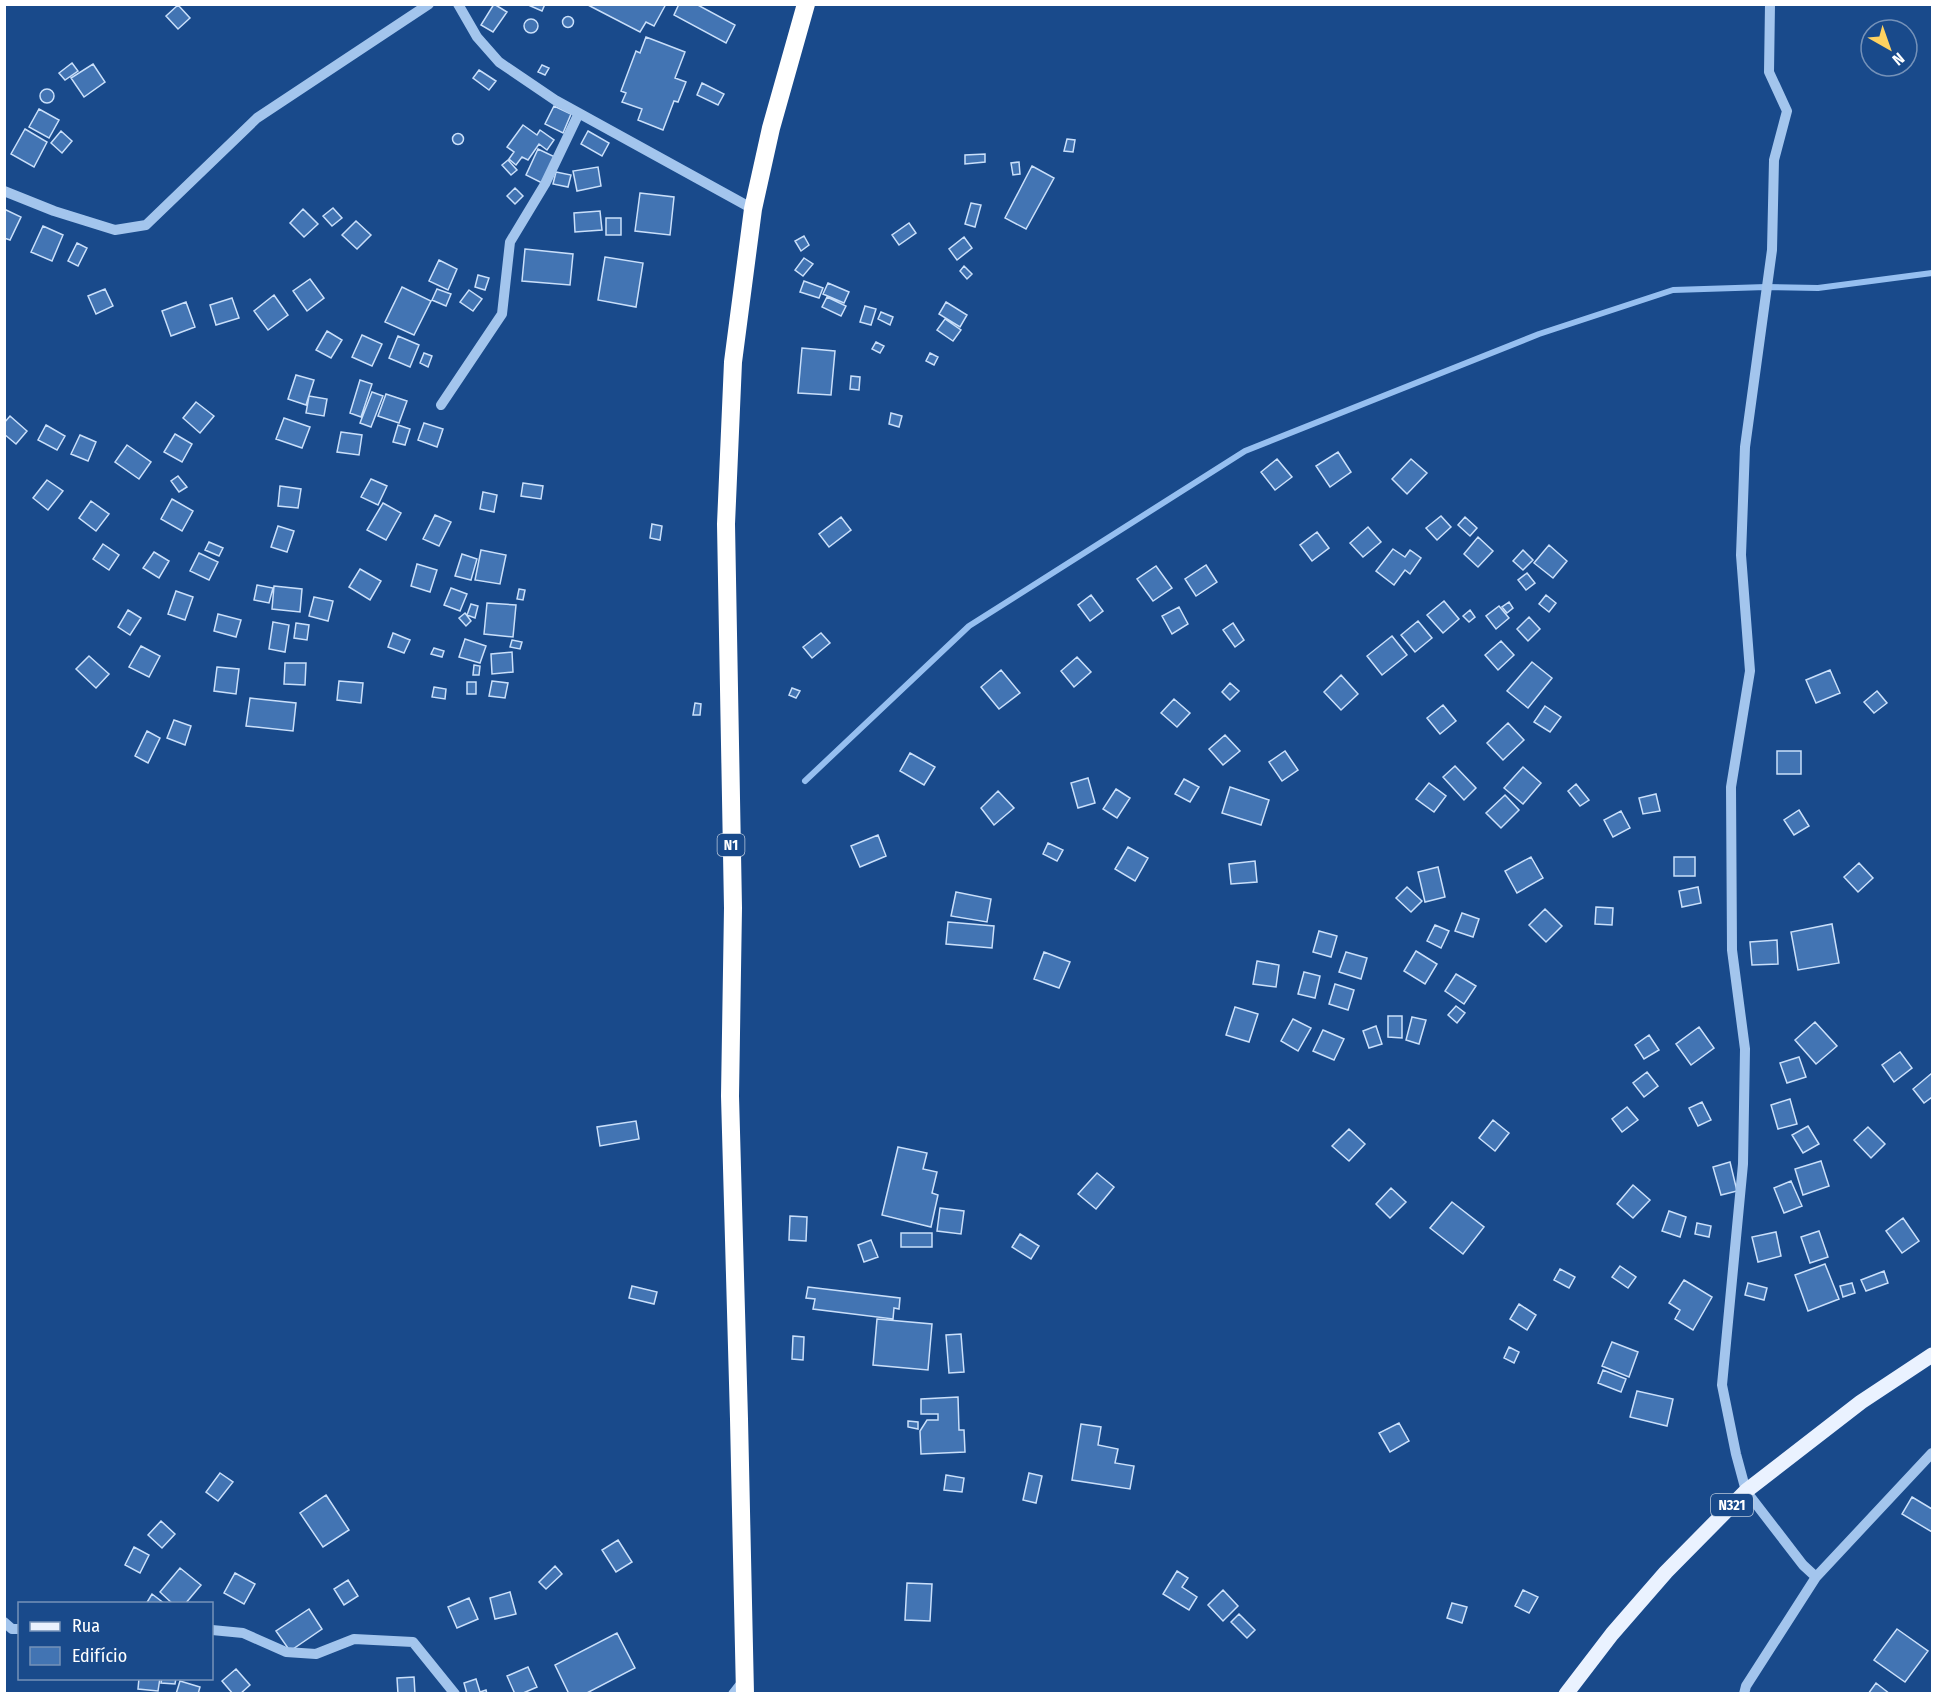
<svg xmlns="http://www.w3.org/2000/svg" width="1937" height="1698" font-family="'Fira Sans Condensed',sans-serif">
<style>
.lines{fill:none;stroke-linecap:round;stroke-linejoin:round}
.stream{stroke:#96bff0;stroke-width:6}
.building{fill:#4274b3;stroke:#c9dffa;stroke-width:1.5}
.minor{stroke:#a3c5ed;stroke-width:10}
.major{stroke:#eaf2ff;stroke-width:15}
.highway{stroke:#fff;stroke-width:18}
.labels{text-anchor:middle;stroke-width:6;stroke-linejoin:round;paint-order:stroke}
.shield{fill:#194a8b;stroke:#bac9dc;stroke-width:1.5}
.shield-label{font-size:14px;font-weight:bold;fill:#fff}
</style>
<rect width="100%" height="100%" fill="#194a8b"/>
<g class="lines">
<!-- stream -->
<path class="stream" d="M805 781 969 626 1245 451 1539 334 1673 290 1766 287 1818 288 1932 273"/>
</g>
<!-- building -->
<path class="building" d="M494 4 507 12 493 32 481 25Z
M526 4H545L542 11Z
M666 4 654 26 646 22 640 32 588 5Z
M679 4H696L735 25 726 43 674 15Z
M178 5 190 18 178 29 166 16Z
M562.5 22a5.5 5.5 0 1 1 11 0a5.5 5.5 0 1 1-11 0Z
M524 26a7 7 0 1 1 14 0a7 7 0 1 1-14 0Z
M646 37 685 52 675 78 686 82 678 102 674 101 663 130 638 120 642 109 622 102 626 93 621 91 636 51 640 53Z
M72 63 78 71 65 80 59 73Z
M93 64 105 82 84 97 71 78Z
M542 65 549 68 545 75 538 72Z
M479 70 496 81 489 90 473 78Z
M702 83 724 94 718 105 697 95Z
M40 96a7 7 0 1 1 14 0a7 7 0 1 1-14 0Z
M554 106 571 114 563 133 545 124Z
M39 109 59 120 49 138 29 127Z
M523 125 537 135 540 130 554 140 547 150 539 144 528 160 522 157 516 165 509 159 514 152 507 147Z
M25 129 47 142 34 167 11 154Z
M61 131 72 141 62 153 51 143Z
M588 131 609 143 602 156 581 144Z
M452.5 139a5.5 5.5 0 1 1 11 0a5.5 5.5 0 1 1-11 0Z
M1067 139 1075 140 1073 152 1064 151Z
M538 149 555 157 542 183 526 175Z
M985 154V162L965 164V155Z
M508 160 517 170 511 175 502 165Z
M1019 162 1020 174 1013 175 1011 163Z
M1032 166 1054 178 1026 229 1005 218Z
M598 167 601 186 577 191 573 171Z
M556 172 571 175 568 187 553 184Z
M515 188 523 196 515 204 507 196Z
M640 193 674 197 670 235 635 231Z
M971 203 981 205 975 227 965 224Z
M333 208 342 218 332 226 323 216Z
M4 209 21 217 10 240 4 238Z
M303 209 318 224 304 237 290 223Z
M600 211 602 230 575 232 574 213Z
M606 218H621V235H606Z
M356 221 371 235 357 249 342 235Z
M909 223 916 233 899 245 892 235Z
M43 226 63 235 52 261 31 252Z
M804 236 809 245 801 251 795 241Z
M964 237 972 248 957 260 949 249Z
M77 243 87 248 78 266 68 261Z
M525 249 573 254 570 285 522 281Z
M605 257 643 263 636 307 598 300Z
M804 258 813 264 803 276 795 270Z
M439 260 457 269 448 290 429 281Z
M964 266 972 274 967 279 960 271Z
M478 275 489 278 485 290 475 287Z
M310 279 324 298 307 311 293 291Z
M804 281 823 288 819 298 800 292Z
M828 283 849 292 844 303 823 294Z
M402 287 431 301 414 335 385 322Z
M105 289 113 306 96 314 88 296Z
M437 289 451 294 446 306 432 300Z
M469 290 482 299 473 311 460 302Z
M274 295 288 315 268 330 254 311Z
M827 297 846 306 841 316 822 307Z
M232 298 239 318 216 325 210 305Z
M186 302 195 327 171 336 162 311Z
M946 302 967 315 960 327 939 314Z
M865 306 876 309 871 325 860 322Z
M881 312 893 317 890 325 878 319Z
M945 319 961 330 953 341 937 330Z
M327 331 342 340 331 358 316 350Z
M362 335 382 344 372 366 352 357Z
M398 336 419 345 410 367 389 358Z
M876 342 884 346 880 353 872 349Z
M802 348 835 351 831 395 798 393Z
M424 353 432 356 428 367 420 363Z
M930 353 938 357 934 365 926 361Z
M296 375 314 380 306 405 288 399Z
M851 376 860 377 859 390 850 389Z
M360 380 372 384 361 417 350 413Z
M372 392 383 396 371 427 360 423Z
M386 394 407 401 399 423 378 416Z
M309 396 327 399 324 416 306 413Z
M196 402 214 416 200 433 183 418Z
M891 413 902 416 899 427 889 424Z
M10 416 27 431 16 444 4 434V423Z
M284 418 310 427 302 448 276 439Z
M424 423 443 429 437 447 418 440Z
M46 425 65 436 57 450 38 440Z
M398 425 410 429 405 445 393 442Z
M341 432 362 435 359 455 337 452Z
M175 434 192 444 182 462 164 452Z
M80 435 96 442 88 461 71 454Z
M127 445 151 462 139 479 115 462Z
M1338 452 1351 472 1330 487 1316 466Z
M1277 459 1292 477 1275 490 1261 472Z
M1411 459 1427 473 1407 494 1392 479Z
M178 476 187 487 179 492 171 481Z
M371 479 387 486 378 505 361 497Z
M47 480 63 491 48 510 33 498Z
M523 483 543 486 541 499 521 496Z
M280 486 301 489 298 508 278 506Z
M483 492 497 495 494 512 480 509Z
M172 499 193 511 182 531 161 519Z
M91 501 109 514 96 531 79 518Z
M383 503 401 513 386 540 367 530Z
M435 515 451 522 439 546 423 539Z
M1441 516 1451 527 1437 540 1426 528Z
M841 517 851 530 829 547 819 534Z
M1465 517 1477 528 1470 536 1458 525Z
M652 524 662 526 660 540 650 538Z
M278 526 294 531 287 552 271 547Z
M1368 527 1381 542 1363 557 1350 543Z
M1317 532 1329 548 1312 561 1300 545Z
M1478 537 1493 551 1478 567 1464 554Z
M209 542 223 548 219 556 205 550Z
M103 544 119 555 109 570 93 559Z
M1549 545 1567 561 1553 578 1534 563Z
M1393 549 1405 557 1410 550 1421 558 1410 574 1405 570 1394 585 1376 571Z
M481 550 506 555 500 584 475 580Z
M1523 550 1533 560 1523 570 1513 561Z
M154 552 169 561 159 578 143 568Z
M199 553 218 562 209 580 190 571Z
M462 554 477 559 471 580 455 576Z
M417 564 437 570 430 592 411 586Z
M1206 565 1217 582 1196 596 1185 579Z
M1156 566 1172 588 1153 601 1137 579Z
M360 569 381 581 370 600 349 587Z
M1527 573 1535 583 1526 590 1518 580Z
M257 585 273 588 269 603 254 600Z
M274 586 302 589 300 612 272 609Z
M451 588 467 594 460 611 444 605Z
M519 589 525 590 523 600 517 599Z
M176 591 193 597 185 620 168 614Z
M1091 595 1103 611 1090 621 1078 605Z
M1546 595 1556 603 1549 612 1539 604Z
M314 597 333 601 328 621 309 616Z
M1444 601 1459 619 1443 633 1427 615Z
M1509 602 1513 608 1507 613 1502 607Z
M487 603 516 605 513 637 484 634Z
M471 604 478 606 475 618 467 615Z
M1499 606 1509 618 1496 629 1486 616Z
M1179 607 1188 624 1172 634 1162 616Z
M128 610 141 618 130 635 118 627Z
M1470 610 1475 617 1469 622 1463 616Z
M465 613 471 621 466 626 459 618Z
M218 614 241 620 236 637 214 631Z
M1529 617 1540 629 1528 641 1517 629Z
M1418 621 1432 638 1415 652 1401 635Z
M273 622 289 625 285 652 269 649Z
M296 623 309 625 307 640 294 638Z
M1233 623 1244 640 1235 647 1223 630Z
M393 633 410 640 404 653 388 647Z
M821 633 830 643 812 658 803 647Z
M1392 636 1407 655 1382 675 1367 656Z
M465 639 486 646 480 663 459 657Z
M512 640 522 642 520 649 510 647Z
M1501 641 1514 655 1498 670 1485 655Z
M141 646 160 656 149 677 129 667Z
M434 648 444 651 442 657 431 654Z
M512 652 513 672 492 674 491 654Z
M89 656 109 674 96 688 76 669Z
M1077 657 1091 672 1074 687 1061 671Z
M1532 662 1552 678 1528 708 1507 691Z
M285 663H306L305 685 284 684Z
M474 665 480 666 479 675H473Z
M217 667 239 669 236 694 214 691Z
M1001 670 1020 693 999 709 981 687Z
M1830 670 1840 693 1816 703 1806 680Z
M1341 675 1358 694 1341 710 1324 692Z
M339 681 363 683 361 703 337 700Z
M492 681 508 683 505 698 489 696Z
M467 682H476V694H467Z
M1230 683 1239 691 1230 700 1222 692Z
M434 687 446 689 445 699 432 697Z
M792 688 800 691 796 698 789 695Z
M1877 691 1887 703 1874 713 1864 702Z
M250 698 296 703 293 731 246 726Z
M1174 699 1190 713 1177 727 1161 713Z
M695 703 701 704 700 715H693Z
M1443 705 1456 721 1440 734 1427 718Z
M1545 706 1561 717 1550 732 1534 722Z
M174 720 191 726 185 745 167 738Z
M1508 723 1524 740 1503 760 1487 743Z
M147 731 160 738 148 763 135 756Z
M1225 735 1240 751 1223 765 1209 749Z
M1285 751 1298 770 1282 781 1269 762Z
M1777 751H1801V774H1777Z
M910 753 935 767 924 785 900 771Z
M1455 766 1476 788 1464 800 1443 777Z
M1523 767 1541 783 1523 804 1504 788Z
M1088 778 1095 803 1078 808 1071 783Z
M1184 779 1199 787 1190 802 1175 794Z
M1429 783 1446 796 1434 812 1416 799Z
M1576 784 1589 800 1580 806 1568 791Z
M1230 787 1269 800 1261 825 1222 813Z
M1116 789 1130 798 1117 818 1103 809Z
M998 791 1014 808 994 825 981 808Z
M1656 794 1660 811 1643 814 1639 798Z
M1505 795 1519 810 1501 828 1486 813Z
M1799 810 1809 826 1794 835 1784 820Z
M1621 811 1630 828 1613 837 1604 820Z
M878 835 886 856 860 867 851 846Z
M1048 843 1063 850 1057 861 1043 854Z
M1128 847 1148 858 1135 881 1115 869Z
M1531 857 1543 878 1517 893 1505 871Z
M1674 857H1695V876H1674Z
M1255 861 1257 882 1231 884 1229 864Z
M1859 863 1873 878 1858 892 1844 877Z
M1438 867 1445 897 1425 902 1418 872Z
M1407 887 1422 901 1411 912 1396 898Z
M1698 887 1701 903 1682 907 1679 891Z
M956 892 991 899 987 922 951 916Z
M1596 907 1613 908 1612 925 1595 924Z
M1545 909 1562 926 1546 942 1529 925Z
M1462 913 1479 919 1473 937 1455 931Z
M948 922 994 926 992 948 946 944Z
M1832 924 1839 963 1798 970 1791 932Z
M1435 925 1449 931 1441 948 1427 941Z
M1319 931 1337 936 1331 957 1313 952Z
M1777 940 1778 964 1752 965 1750 942Z
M1416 951 1437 964 1425 984 1404 971Z
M1044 952 1070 962 1059 988 1034 979Z
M1346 952 1367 958 1361 979 1339 972Z
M1257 961 1279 965 1276 987 1253 984Z
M1304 972 1320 976 1315 998 1298 994Z
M1456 974 1476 986 1464 1004 1445 991Z
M1335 984 1354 990 1348 1010 1329 1004Z
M1456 1006 1465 1013 1457 1023 1448 1015Z
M1235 1007 1258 1014 1249 1042 1226 1035Z
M1388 1016H1402V1038L1388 1037Z
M1412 1017 1426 1020 1419 1044 1406 1040Z
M1293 1019 1311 1028 1298 1051 1281 1041Z
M1815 1022 1837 1046 1816 1064 1795 1040Z
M1376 1026 1382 1044 1369 1048 1363 1031Z
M1699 1027 1714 1048 1691 1065 1676 1044Z
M1323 1030 1344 1039 1334 1060 1313 1051Z
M1649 1035 1659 1050 1644 1059 1635 1045Z
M1900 1052 1912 1068 1894 1082 1882 1065Z
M1799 1057 1806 1077 1787 1083 1780 1063Z
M1647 1072 1658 1086 1644 1097 1633 1083Z
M1932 1073V1097L1924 1103 1913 1089Z
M1790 1099 1797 1124 1778 1129 1771 1105Z
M1702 1102 1711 1120 1698 1126 1689 1108Z
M1627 1107 1638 1120 1622 1132 1612 1119Z
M1493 1120 1509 1133 1495 1151 1479 1138Z
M636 1121 639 1139 600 1146 597 1127Z
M1808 1126 1819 1144 1803 1153 1792 1135Z
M1868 1127 1885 1144 1871 1158 1854 1140Z
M1349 1129 1365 1144 1349 1161 1332 1146Z
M898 1147 927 1153 923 1169 937 1172 932 1193 938 1195 931 1227 882 1215Z
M1821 1161 1829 1186 1803 1195 1795 1169Z
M1730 1162 1737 1191 1721 1195 1713 1167Z
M1097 1173 1114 1187 1096 1209 1078 1194Z
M1791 1181 1802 1206 1784 1213 1774 1188Z
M1633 1185 1650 1200 1633 1218 1617 1204Z
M1391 1188 1406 1202 1390 1218 1376 1204Z
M1452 1202 1484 1227 1463 1254 1430 1228Z
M940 1208 964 1211 961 1234 937 1231Z
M1669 1211 1686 1217 1680 1237 1662 1231Z
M790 1216 807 1217 806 1241 789 1240Z
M1903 1218 1919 1241 1902 1253 1886 1231Z
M1697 1223 1711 1226 1709 1237 1695 1234Z
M1819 1231 1828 1257 1810 1263 1801 1237Z
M1776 1232 1781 1256 1758 1262 1752 1237Z
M901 1233H932V1247H901Z
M1020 1234 1039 1246 1031 1259 1012 1247Z
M871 1240 878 1257 864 1262 858 1245Z
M1825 1264 1839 1299 1808 1311 1795 1275Z
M1620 1266 1636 1277 1628 1288 1612 1277Z
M1560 1269 1575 1277 1569 1288 1554 1280Z
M1884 1271 1888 1283 1866 1291 1861 1280Z
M1684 1280 1712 1297 1693 1330 1675 1319 1680 1310 1669 1303Z
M1748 1283 1767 1288 1764 1300 1745 1295Z
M1852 1283 1855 1293 1843 1297 1840 1286Z
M632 1286 657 1292 654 1304 629 1298Z
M808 1287 900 1298 899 1309 894 1308 893 1319 813 1309 815 1299 806 1298Z
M1519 1304 1536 1315 1527 1330 1510 1319Z
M877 1319 932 1324 928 1370 873 1365Z
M961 1334 964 1372 949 1373 946 1335Z
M793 1336 804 1337 803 1360 792 1359Z
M1612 1342 1638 1352 1629 1377 1602 1366Z
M1509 1347 1519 1352 1514 1363 1504 1358Z
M1603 1370 1626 1379 1621 1392 1598 1383Z
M1637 1391 1673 1399 1667 1426 1630 1417Z
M958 1397 959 1430H964L965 1452 921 1454 920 1431 927 1420H938V1414H921V1399Z
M908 1421 918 1422V1429L908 1427Z
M1399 1423 1409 1441 1390 1452 1379 1433Z
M1081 1424 1101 1427 1098 1445 1118 1449 1115 1463 1134 1466 1130 1489 1072 1480Z
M220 1473 233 1482 218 1501 206 1492Z
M1029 1473 1042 1476 1036 1503 1023 1500Z
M946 1475 964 1478 962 1492 944 1490Z
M326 1495 349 1530 323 1547 300 1513Z
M1912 1497 1932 1509V1532L1902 1514Z
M161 1521 175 1534 162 1548 148 1535Z
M618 1540 632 1562 616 1572 602 1550Z
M134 1547 149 1555 140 1573 125 1565Z
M555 1566 562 1574 546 1589 539 1582Z
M180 1568 201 1585 185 1604H173L160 1592Z
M1177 1571 1188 1578 1182 1587 1197 1597 1189 1610 1163 1594Z
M235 1573 255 1584 244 1604 224 1593Z
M348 1580 358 1596 344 1605 334 1589Z
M907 1583 932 1584 930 1621 905 1620Z
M1223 1590 1238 1606 1223 1621 1208 1605Z
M1523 1590 1538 1597 1529 1613 1515 1606Z
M510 1592 516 1614 495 1619 490 1598Z
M152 1594 165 1604H146Z
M469 1598 478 1619 457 1628 448 1607Z
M1452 1603 1467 1607 1462 1623 1447 1618Z
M309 1609 322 1629 290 1651 276 1631Z
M1239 1614 1255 1630 1247 1638 1231 1622Z
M1897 1629 1928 1651 1905 1682 1874 1660Z
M617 1633 635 1668 585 1694H569L555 1665Z
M528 1667 537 1687 521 1694H515L507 1676Z
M236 1669 250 1685 240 1694H233L222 1681Z
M414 1677 415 1694H398L397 1678Z
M139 1678H160L158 1691 138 1689Z
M162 1678H176L175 1684 161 1683Z
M476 1679 480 1692 486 1690 487 1694H467L464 1683Z
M180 1681 200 1687 198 1694H176Z
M1876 1683 1890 1694H1868Z"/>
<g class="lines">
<!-- minor -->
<path class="minor" d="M458 4 477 37 499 62 555 100 753 209
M1770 4 1769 72 1787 111 1774 160 1772 250 1745 447 1741 555 1750 671 1731 787 1732 950 1745 1049 1743 1164 1722 1385 1736 1454 1746 1491 1803 1565 1816 1577
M4 191 54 211 115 230 146 225 257 118 429 4
M441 405 502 314 510 242 545 184 579 113
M4 1622 12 1629H20
M212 1630 243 1633 286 1652 316 1654 354 1639 413 1642 455 1694
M733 1694 744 1680
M1744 1694 1746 1686 1816 1577 1932 1453"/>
<!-- major -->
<path class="major" d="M1566 1694 1612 1634 1666 1572 1746 1491 1861 1402 1932 1355"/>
<!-- highway -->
<path class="highway" d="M745 1694 739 1419 730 1096 733 908 726 524 733 362 753 209 771 128 806 4"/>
</g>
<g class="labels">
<!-- shield labels -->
<g class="shield">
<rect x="717.5" y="834" width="27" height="22" rx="4.5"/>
<rect x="1711" y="1494" width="42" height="22" rx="4.5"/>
</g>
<g class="shield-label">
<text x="731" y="850">N1</text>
<text x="1732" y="1510">N321</text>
</g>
</g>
<!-- border -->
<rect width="1937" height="1698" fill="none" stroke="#ffffff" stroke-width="12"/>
<!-- legend -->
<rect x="18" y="1602" width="195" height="78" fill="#194a8b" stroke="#7592b9" stroke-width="1.5"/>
<rect x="30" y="1622" width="30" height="9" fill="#eaf2ff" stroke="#7592b9" stroke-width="1.5"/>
<text x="72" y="1632" font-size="18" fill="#ffffff">Rua</text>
<rect x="30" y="1647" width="30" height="18" fill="#4274b3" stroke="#7592b9" stroke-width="1.5"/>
<text x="72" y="1662" font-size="18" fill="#ffffff">Edifício</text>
<!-- north arrow -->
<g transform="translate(1889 48) rotate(140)"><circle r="28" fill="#194a8b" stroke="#7592b9" stroke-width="1.5"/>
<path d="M0-4.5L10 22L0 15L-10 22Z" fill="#ffd260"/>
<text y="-9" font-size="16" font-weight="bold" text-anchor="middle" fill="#ffffff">N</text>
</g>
</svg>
